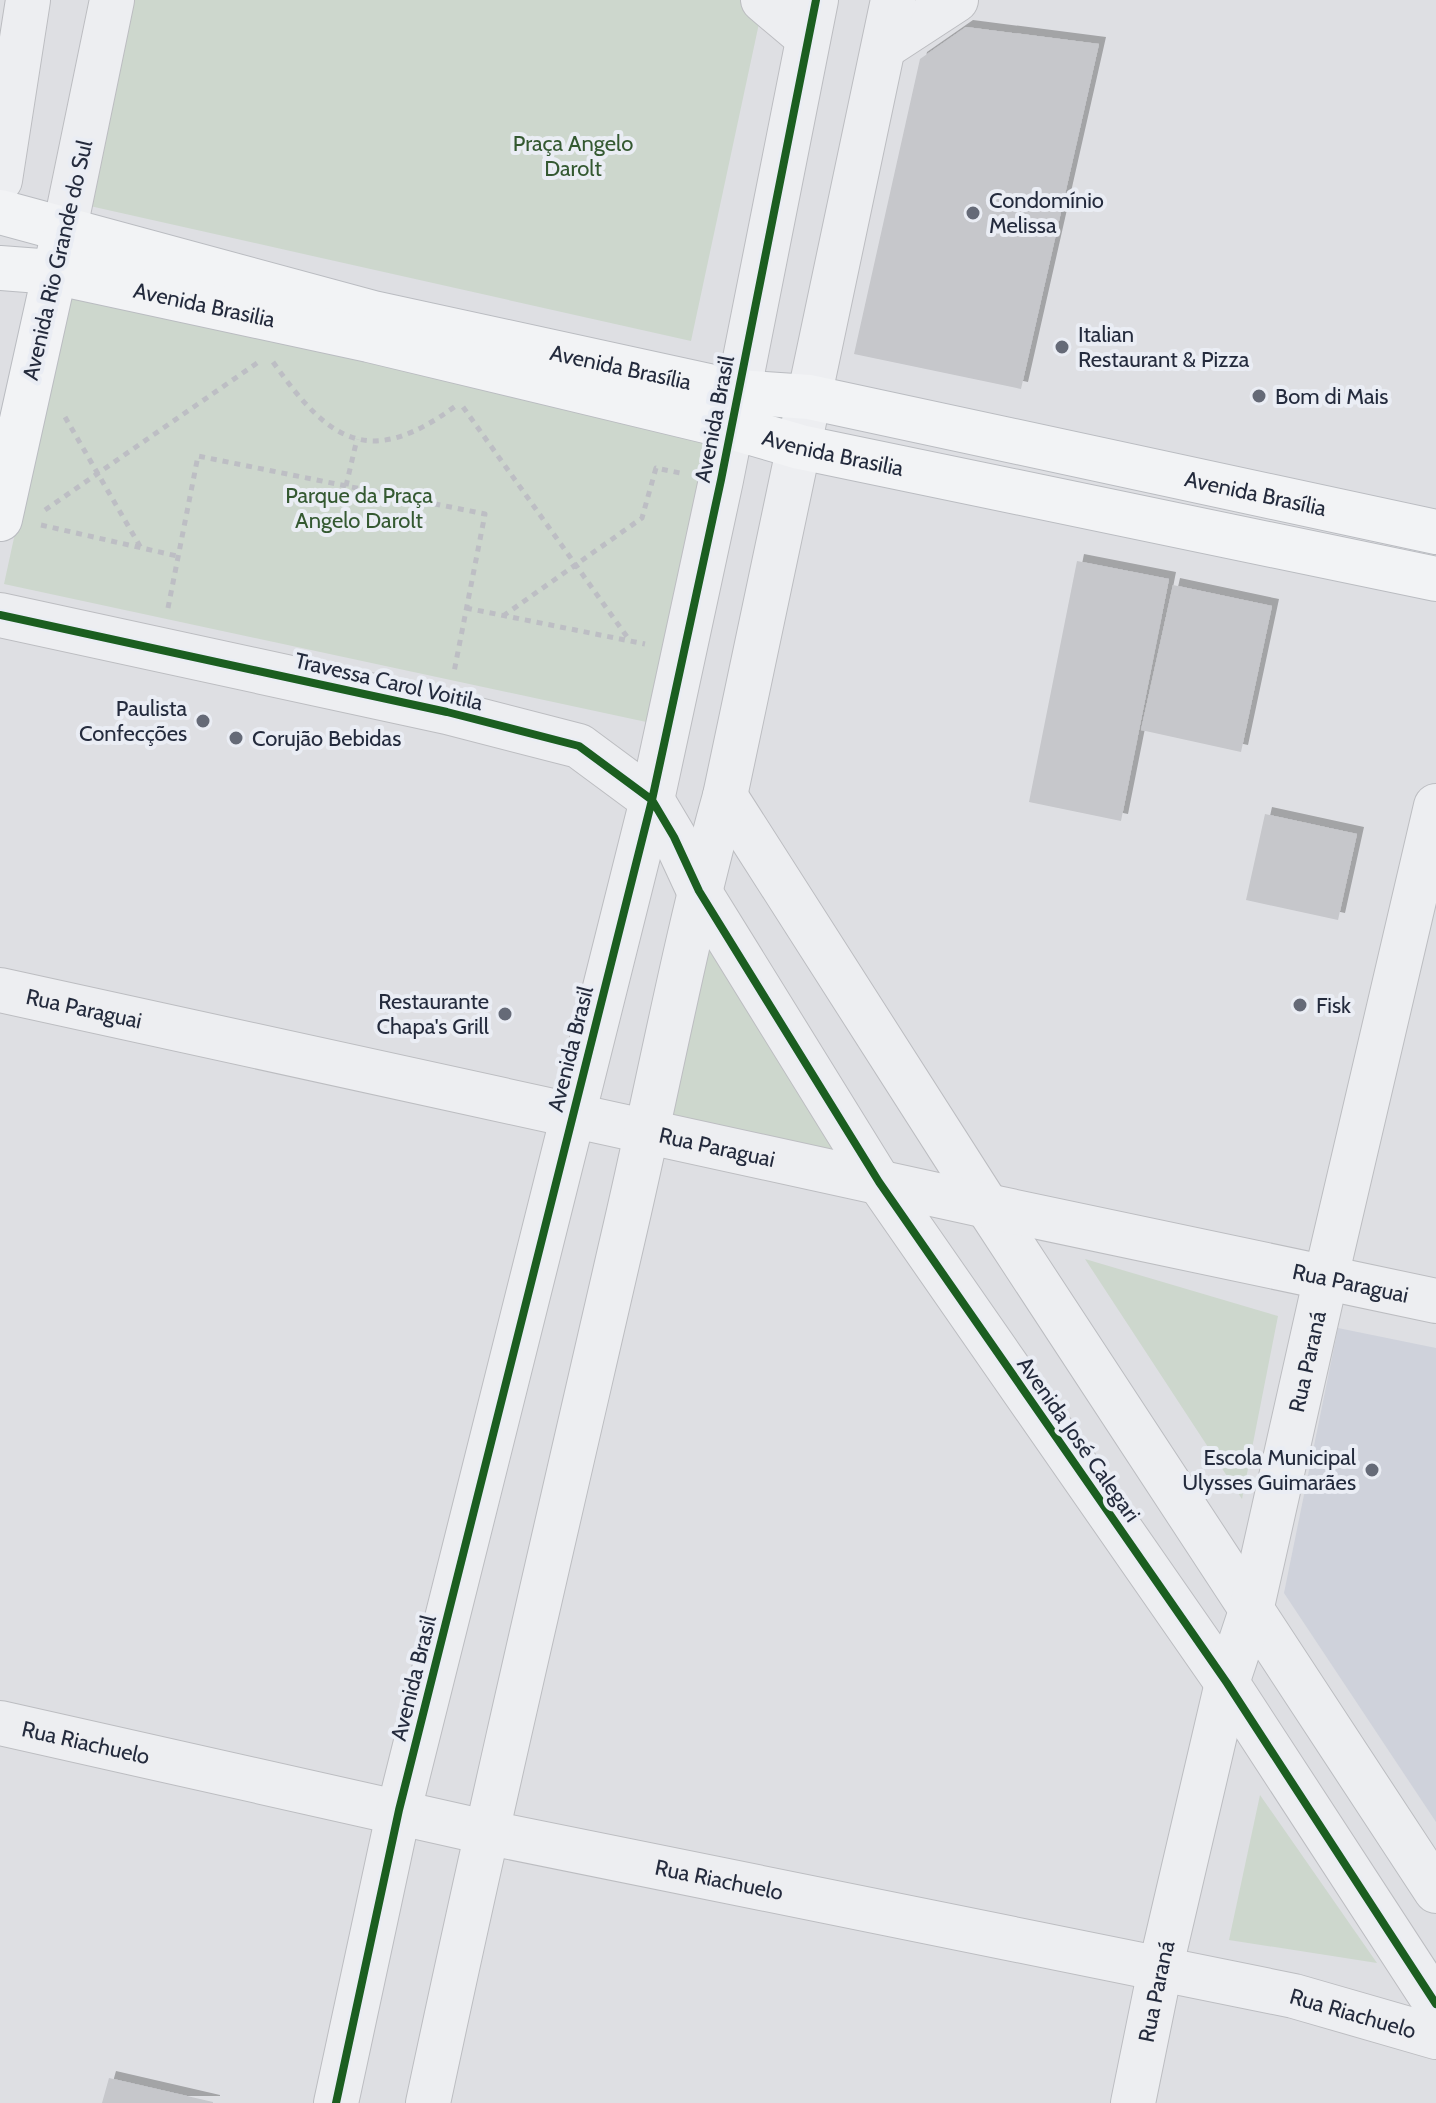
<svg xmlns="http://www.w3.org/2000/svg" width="1436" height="2103" font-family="Cabin,sans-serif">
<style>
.built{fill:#cfd2db}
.green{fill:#cdd7cd}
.building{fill:#c6c7cb;filter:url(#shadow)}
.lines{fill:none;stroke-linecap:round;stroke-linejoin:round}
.minor-casing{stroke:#bcbdc1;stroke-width:46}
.major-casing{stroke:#babcc1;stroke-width:46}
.path{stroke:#bdbec4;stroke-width:5;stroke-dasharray:6 6;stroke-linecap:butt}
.minor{stroke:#edeef1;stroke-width:44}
.major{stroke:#f2f3f5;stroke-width:44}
.cycleway-casing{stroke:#eaedf4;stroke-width:13}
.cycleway{stroke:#1b5e20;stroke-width:8}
.poi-dot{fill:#656a77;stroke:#eaedf4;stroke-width:3}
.labels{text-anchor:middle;stroke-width:8;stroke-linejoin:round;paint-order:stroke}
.park-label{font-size:22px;fill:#345931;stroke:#eaedf4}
.poi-label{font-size:22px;fill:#242b3d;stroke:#eaedf4;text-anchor:start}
.street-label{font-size:22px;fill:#242b3d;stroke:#eaedf4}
</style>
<defs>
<filter id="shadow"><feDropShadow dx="7" dy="-7" stdDeviation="0" flood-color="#0004"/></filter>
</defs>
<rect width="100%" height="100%" fill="#dedfe3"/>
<!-- built -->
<path class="built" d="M1338 1328 1436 1348V1822L1284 1593Z"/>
<!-- green -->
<path class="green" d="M126 0H764L691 341 81 204Z
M67 293 714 432 651 723 4 584Z
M711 917 859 1164 666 1121Z
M1085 1259 1278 1316 1242 1499Z
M1260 1795 1377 1963 1229 1940Z"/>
<!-- building -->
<path class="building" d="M966 27 1099 44 1021 389 854 354 920 59Z
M1077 561 1169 579 1121 821 1029 802Z
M1173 585 1272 606 1241 752 1141 730Z
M1265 814 1357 834 1338 920 1246 900Z
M109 2078 213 2102V2103H102Z"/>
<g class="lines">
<defs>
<g id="minor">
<path d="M763 0 808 38"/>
<path d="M884 47 956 0"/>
<path d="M0 180 28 0"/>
<path d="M65 228 112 0"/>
<path d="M0 615 447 712 579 746 652 800 674 837 699 891 879 1182 1227 1683 1436 2004"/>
<path d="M725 796 987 1206 1436 1891"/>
<path id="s1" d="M0 990 987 1206 1436 1301"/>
<path id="s2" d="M0 1723 485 1832 1294 1996 1436 2037"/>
<path d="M336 2103 399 1810 652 800 721 480 816 0"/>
<path d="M428 2103C489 1815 556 1529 622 1242 657 1093 684 943 725 796L893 0"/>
<path id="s3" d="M1133 2103 1160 1970 1227 1683 1251 1611 1326 1277 1436 806"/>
</g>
<g id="major">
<path id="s4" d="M0 212 373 313 736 392 809 397 1436 532"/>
<path id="s5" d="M0 268 53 272 369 340 731 427 800 447 1436 579"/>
<path d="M0 519 61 244"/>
</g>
</defs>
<!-- minor casing -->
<use href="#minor" class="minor-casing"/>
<!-- major casing -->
<use href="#major" class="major-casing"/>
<!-- path -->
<path class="path" d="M273 362C330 443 370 469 457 405
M463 407 630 641
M65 417 141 548
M346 486 357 439
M45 510 260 361
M41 525 177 556
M168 608 198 456 485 514 454 672
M466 608 645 644
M503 616 642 518 656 468 680 473"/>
<!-- minor -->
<use href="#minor" class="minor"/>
<!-- major -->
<use href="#major" class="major"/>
<defs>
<path id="cycleway" d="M0 615 447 712 579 746 652 800 674 837 699 891 879 1182 1227 1683 1436 2004
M336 2103 399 1810 652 800 721 480 816 0"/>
</defs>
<!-- cycleway casing -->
<use href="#cycleway" class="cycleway-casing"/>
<!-- cycleway -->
<use href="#cycleway" class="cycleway"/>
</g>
<!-- markers -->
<g class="poi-dot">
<circle cx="973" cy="213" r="8"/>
<circle cx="1062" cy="347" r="8"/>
<circle cx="1259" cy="396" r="8"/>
<circle cx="203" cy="721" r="8"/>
<circle cx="236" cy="738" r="8"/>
<circle cx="1300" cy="1005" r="8"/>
<circle cx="505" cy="1014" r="8"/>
<circle cx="1372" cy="1470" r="8"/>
</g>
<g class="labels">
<!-- park labels -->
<g class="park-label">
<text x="573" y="151">Praça Angelo<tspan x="573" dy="25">Darolt</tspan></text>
<text x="359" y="503">Parque da Praça<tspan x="359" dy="25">Angelo Darolt</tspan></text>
</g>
<!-- poi labels -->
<g class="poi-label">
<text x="989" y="208">Condomínio<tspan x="989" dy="25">Melissa</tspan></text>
<text x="1078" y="342">Italian<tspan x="1078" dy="25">Restaurant &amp; Pizza</tspan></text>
<text x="1275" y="404">Bom di Mais</text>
<text x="187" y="716" text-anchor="end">Paulista<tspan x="187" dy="25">Confecções</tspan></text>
<text x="252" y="746">Corujão Bebidas</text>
<text x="489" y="1009" text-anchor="end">Restaurante<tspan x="489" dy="25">Chapa's Grill</tspan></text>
<text x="1316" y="1013">Fisk</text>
<text x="1356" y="1465" text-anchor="end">Escola Municipal<tspan x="1356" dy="25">Ulysses Guimarães</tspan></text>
</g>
<!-- street labels -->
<g class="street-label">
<text transform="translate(57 260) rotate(-77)" y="8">Avenida Rio Grande do Sul</text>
<text dy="8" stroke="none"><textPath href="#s5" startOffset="208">Avenida Brasilia</textPath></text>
<text dy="8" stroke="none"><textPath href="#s4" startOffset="640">Avenida Brasília</textPath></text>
<text transform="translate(714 419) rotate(-79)" y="8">Avenida Brasil</text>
<text dy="8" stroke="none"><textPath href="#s5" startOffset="854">Avenida Brasilia</textPath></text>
<text dy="8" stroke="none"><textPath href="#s4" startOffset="1288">Avenida Brasília</textPath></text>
<text transform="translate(389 681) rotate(13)" y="8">Travessa Carol Voitila</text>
<text dy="8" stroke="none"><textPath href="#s1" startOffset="86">Rua Paraguai</textPath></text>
<text transform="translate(570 1049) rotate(-76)" y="8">Avenida Brasil</text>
<text dy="8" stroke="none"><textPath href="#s1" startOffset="734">Rua Paraguai</textPath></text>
<text dy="8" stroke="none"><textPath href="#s1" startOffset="1382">Rua Paraguai</textPath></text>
<text dy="8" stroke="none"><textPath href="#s3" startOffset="762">Rua Paraná</textPath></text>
<text transform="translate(1079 1439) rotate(55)" y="8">Avenida José Calegari</text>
<text transform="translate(413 1678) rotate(-76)" y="8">Avenida Brasil</text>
<text dy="8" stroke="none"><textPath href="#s2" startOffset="88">Rua Riachuelo</textPath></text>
<text dy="8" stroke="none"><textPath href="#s2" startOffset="736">Rua Riachuelo</textPath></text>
<text dy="8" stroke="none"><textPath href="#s3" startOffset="114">Rua Paraná</textPath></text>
<text dy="8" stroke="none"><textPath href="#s2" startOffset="1384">Rua Riachuelo</textPath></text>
</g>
</g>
</svg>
